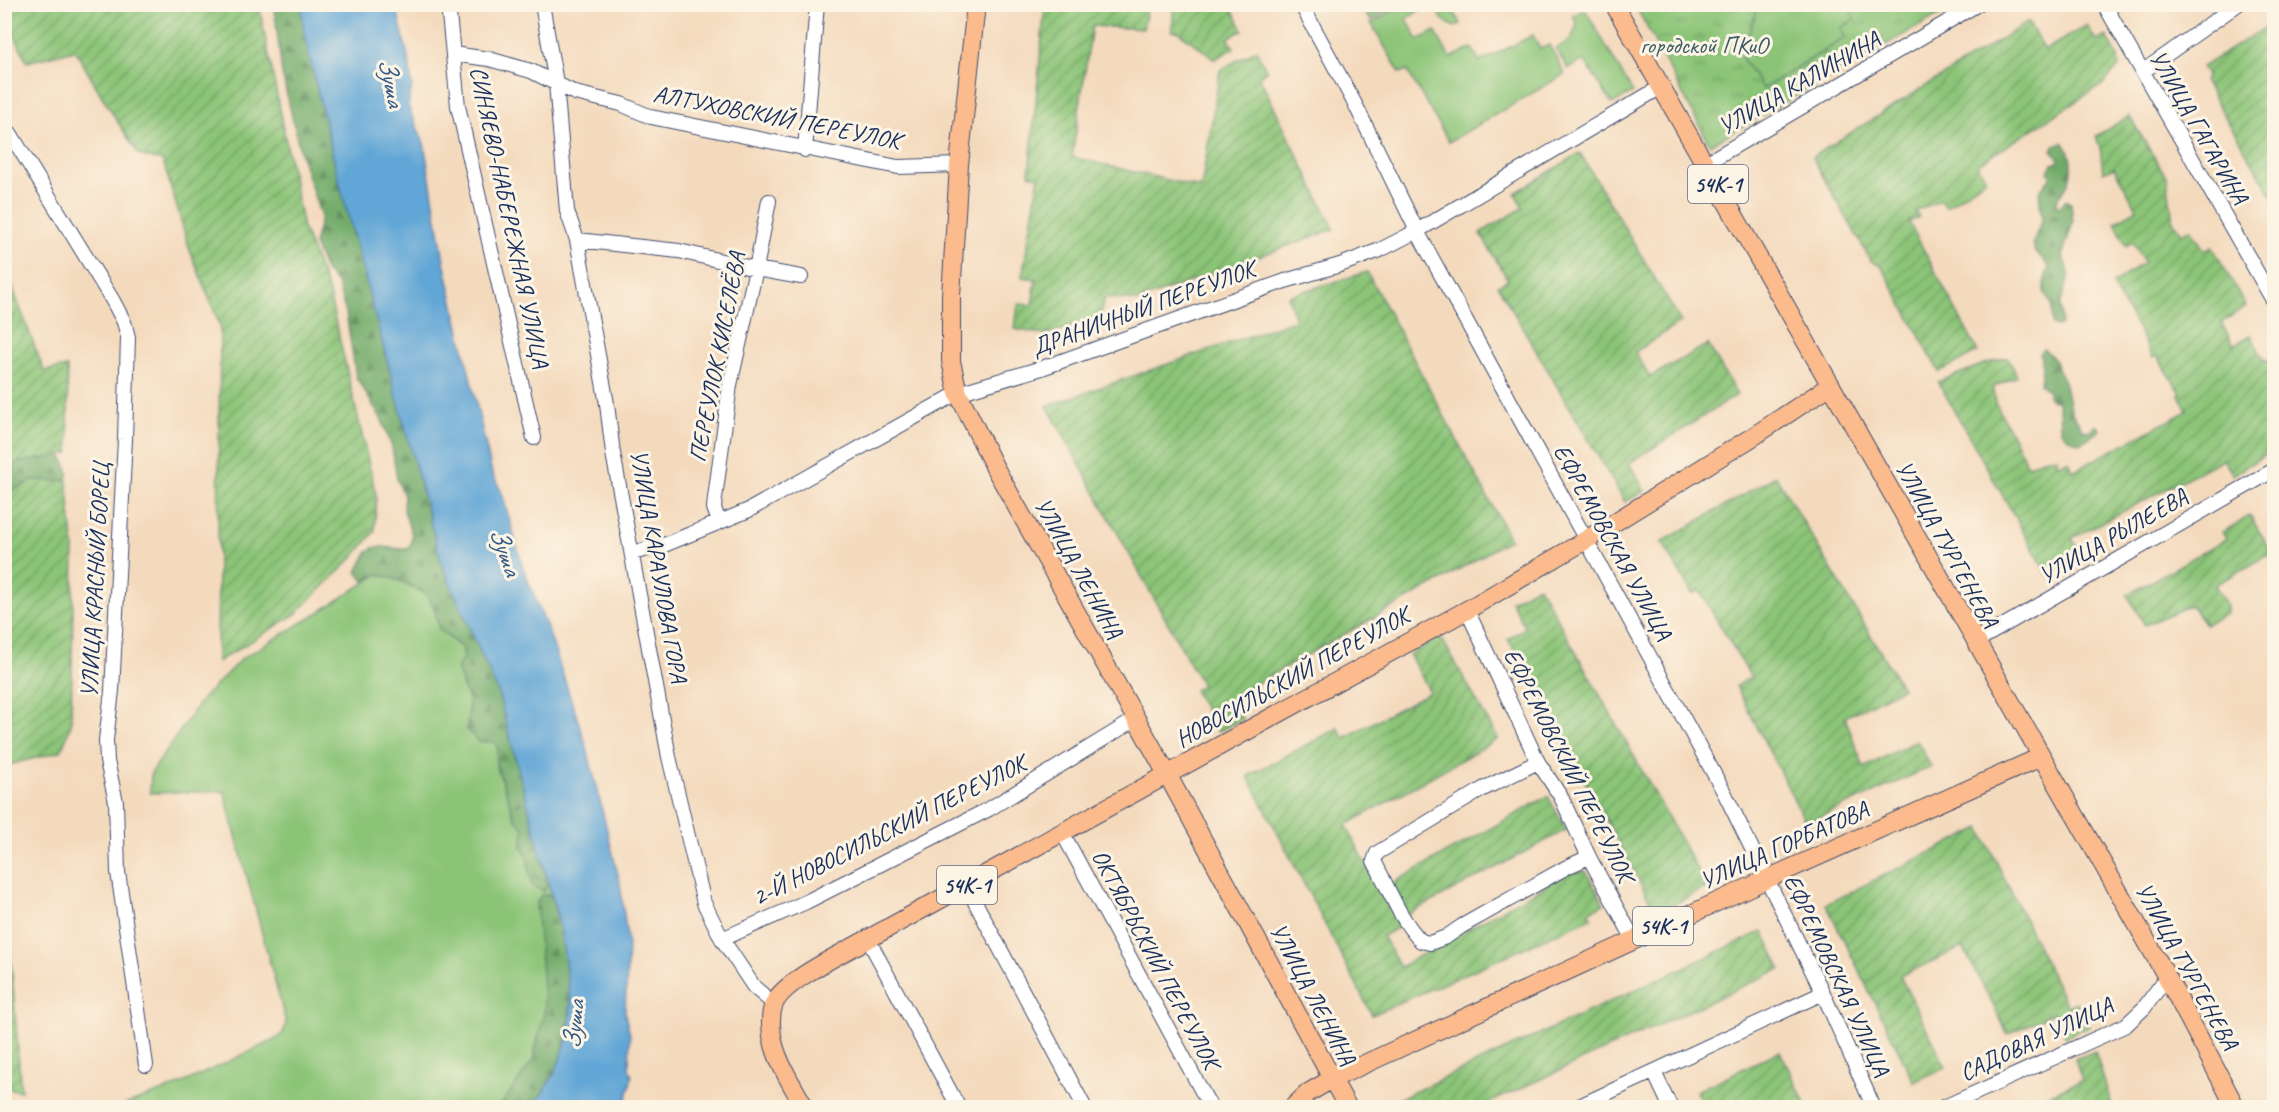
<svg xmlns="http://www.w3.org/2000/svg" width="2279" height="1112" font-family="Caveat,sans-serif">
<style>
.grass{fill:#8bc477;stroke:#537a6a;stroke-width:1.5}
.forest{fill:url(#forest-firs);stroke:#466c63;stroke-width:1.5}
.park{fill:url(#park-tufts);stroke:#537a6a;stroke-width:1.5}
.garden{fill:url(#garden-furrows);stroke:#537a6a;stroke-width:1.5}
.water{fill:#60a6d6;stroke:#3e6a9a;stroke-width:1.5}
.lines{fill:none;stroke-linecap:round;stroke-linejoin:round}
.minor-casing{stroke:#3c496c;stroke-width:16}
.major-casing{stroke:#3c496c;stroke-width:20}
.minor{stroke:#fff;stroke-width:14}
.major{stroke:#fbbb8d;stroke-width:18}
.labels{text-anchor:middle;stroke-width:6;stroke-linejoin:round;paint-order:stroke}
.shield{fill:#fcf5e5;stroke:#5e6a86;stroke-width:1.5}
.shield-label{font-size:22px;font-weight:bold;fill:#1b2f5e}
.park-label{font-size:24px;fill:#3d5c66;stroke:#fcf5e5}
.street-label{font-size:24px;fill:#1b2f5e;stroke:#fcf5e5}
.water-label{font-size:26px;font-style:italic;fill:#335988;stroke:#fcf5e5}
</style>
<defs>
<pattern id="forest-firs" width="22" height="20" patternUnits="userSpaceOnUse" patternTransform="scale(1.5)"><rect width="22" height="20" fill="#70aa68"/><path d="M5 1l3.5 6h-7zM16 11l3.5 6h-7z" fill="#5b8b59"/></pattern>
<pattern id="park-tufts" width="24" height="20" patternUnits="userSpaceOnUse" patternTransform="scale(1.5)"><rect width="24" height="20" fill="#8bc477"/><path d="M3 7l-1-3M5 7V3M7 7l1-3M15 17l-1-3M17 17v-4M19 17l1-3" fill="none" stroke="#71a065"/></pattern>
<pattern id="garden-furrows" width="10" height="10" patternUnits="userSpaceOnUse" patternTransform="scale(1.5)"><rect width="10" height="10" fill="#8bc477"/><path d="M-1 1l2-2M0 10L10 0M9 11l2-2" fill="none" stroke="#71a065"/></pattern>
</defs>
<rect width="100%" height="100%" fill="#fcf5e5"/>
<filter id="ink" filterUnits="userSpaceOnUse"><feTurbulence type="fractalNoise" baseFrequency=".0167" numOctaves="2"/><feDisplacementMap in="SourceGraphic" scale="12" xChannelSelector="R" yChannelSelector="G"/><feConvolveMatrix kernelMatrix="1 2 1 2 8 2 1 2 1" color-interpolation-filters="sRGB"/></filter>
<filter id="wash" filterUnits="userSpaceOnUse"><feTurbulence type="fractalNoise" baseFrequency=".008" numOctaves="4" result="noise"/><feDisplacementMap in="SourceGraphic" scale="24" xChannelSelector="R" yChannelSelector="G"/><feGaussianBlur stdDeviation="1.35" result="paint"/><feColorMatrix in="noise" values="0 0 0 0 0 0 0 0 0 0 0 0 0 0 0 0 0 1.4 0 .05"/><feComposite in="paint" operator="in"/></filter>
<g filter="url(#wash)">
<rect width="100%" height="100%" fill="#f4dabd"/>
<!-- grass -->
<path class="grass" d="M1368 5H1397L1370 20 1365 13 1371 10Z
M1402 5H1423L1424 7 1407 19 1418 40 1435 31 1450 58 1472 48 1480 62 1533 35 1540 49 1549 45 1565 74 1449 142 1407 70 1400 73 1371 23Z
M1433 5H1455L1451 7 1461 24 1455 27C1443 22 1439 16 1433 5Z
M1758 5H1847L1855 19 1845 38 1763 89 1742 58Z
M1585 9 1633 93 1612 104 1584 60 1568 69 1556 49 1571 39 1577 24 1573 16Z
M378 574 401 581 425 593 434 607 439 629 463 649 464 657 457 667 469 703 467 730 494 742 498 748 496 764 515 818 525 829 522 847 527 856 532 886 544 891 548 883 551 895H541L545 1009 533 1061 502 1104 494 1107 116 1108 172 1088 274 1040 283 1033 286 1023 224 791 150 793 151 773 202 699 241 659 315 615Z"/>
<!-- forest -->
<path class="forest" d="M274 5H301L305 38 340 185 442 565 498 692 548 883 544 891 532 886 527 856 522 847 524 829 515 818 496 764 498 748 494 742H479L467 730 469 703 457 667 464 657 463 649 439 629 434 607 425 593 401 581 378 574 364 581 357 572C360 566 363 559 367 553 377 539 396 554 410 547L412 535 403 508 404 496 397 479 392 447 381 418 356 377 346 313 337 283 325 271 314 244 321 217 301 155 282 74Z
M2063 142C2073 153 2074 176 2065 189 2060 196 2058 195 2055 205L2059 207 2066 200 2071 203 2073 222 2062 256C2074 278 2067 280 2061 302 2059 309 2064 317 2061 325L2057 327 2052 325V304C2039 290 2044 283 2049 267L2043 259 2035 252 2033 243 2042 219 2039 193 2051 176 2048 172 2052 163H2057L2059 159 2052 151 2054 145Z
M2043 349C2050 353 2057 361 2057 369 2067 381 2066 395 2071 410 2073 418 2079 418 2082 430L2088 431 2096 425 2100 429 2097 433 2080 443C2049 433 2065 422 2057 400H2051L2048 396V391L2040 384 2042 368 2040 353Z
M61 454 69 472 67 480 54 481 35 480 5 493V465Z
M541 895H551C568 956 584 1027 548 1084 543 1092 536 1105 527 1107 518 1110 503 1107 494 1108L502 1104 533 1060 545 1009 536 905Z"/>
<!-- park -->
<path class="park" d="M1635 5H1758L1742 58 1763 89 1845 38 1841 28 1855 19 1847 5H1956L1710 145Z"/>
<!-- garden -->
<path class="garden" d="M5 4 259 5 303 228 328 290 376 494 375 531 357 553 296 614 217 662 220 326 189 248 163 161 139 155 107 105 75 50 27 62 12 30H5Z
M1045 5H1156L1147 7 1143 29 1092 26 1072 157 1201 188 1220 70 1256 50 1267 71 1259 76 1334 229 1137 301 1105 297 1100 319 1044 335 1015 329 1018 304 1032 305 1036 279 1022 277 1039 177 1029 174Z
M1174 5H1230L1243 30 1228 38 1234 48 1215 59 1177 31H1172Z
M2028 22 2045 50 2087 25 2096 41 2107 36 2118 56 2119 67 2102 85 1978 164 1986 179 1946 207 1940 200 1916 211 1919 217 1909 222 1978 352 1939 372 1882 267 1871 261 1812 157Z
M2269 25 2274 34V199L2204 81 2207 74 2202 67Z
M2129 116 2167 178 2173 221 2182 234 2191 229 2205 251 2212 246 2246 306 2221 323 2234 345 2251 335 2265 362 2269 360 2274 369V449L2233 475 2223 459 2072 538 2082 556 2048 575 1938 382 1984 364 2008 357 2017 376 1992 388 1997 405 2028 466 2041 459 2057 457V464L2069 461 2073 471 2187 411 2179 395 2181 393 2157 356 2153 358 2134 322 2114 289 2113 284 2144 262 2133 242 2126 246 2115 222 2137 209 2114 168 2103 172 2100 148 2096 136Z
M1580 153 1681 322 1635 352 1650 377 1708 344 1737 395 1629 463 1645 491 1625 502 1498 286 1508 280 1480 233 1523 208 1515 193Z
M5 268 44 371 67 367 69 453 5 465Z
M1367 272 1510 539 1445 578 1232 697 1242 719 1218 732 1194 690 1202 685 1047 406 1295 320 1288 296Z
M1776 476 1902 688 1845 717 1864 768 1917 740 1931 767 1806 823 1736 686 1751 677 1699 590 1692 594 1662 542Z
M35 480 54 481 67 480 74 550 71 725 61 751 5 766V493Z
M2250 516 2272 553 2215 585 2227 606V614L2205 624 2191 605 2145 625 2127 595 2226 539 2222 532Z
M1539 586 1707 887 1657 914 1508 639 1525 628 1511 601Z
M1441 637 1498 739 1346 825 1399 927 1382 936 1400 967 1567 873 1586 871 1604 904 1589 912 1592 918 1372 1015 1248 776 1338 728 1344 738 1430 692 1409 654Z
M1548 796 1566 830 1407 915 1391 884Z
M1980 828 2067 1006 2077 1002 2089 1026 2066 1037 2054 1013 2008 1034 1963 947 1900 976 1946 1067 1914 1082 1826 904Z
M5 880 21 1091 5 1088Z
M1763 931 1781 969 1480 1107H1381Z
M1780 1051 1807 1107H1704L1696 1091Z
M2095 1051 2112 1106 2108 1108 2022 1107 2082 1080 2075 1059Z"/>
<!-- water -->
<path class="water" d="M301 5H396L409 61 412 87 408 106 424 143 445 266 492 473 502 493 523 568 548 630 587 748 620 883 628 946 625 1014 630 1035 629 1068 632 1076 625 1107H527L540 1097 555 1073 569 1034 571 1004 560 927 498 692 442 565 340 185 305 38Z"/>
</g>
<g filter="url(#ink)">
<g class="lines">
<defs>
<path id="minor" d="M448 4 458 106 534 438
M542 4 556 83 567 211 577 240 607 404 613 453 669 757 704 903 722 939 754 987 774 1004
M1301 4 1356 106 1417 231 1725 794 1823 993 1874 1108
M2104 4 2274 302
M453 54 489 59 531 71 575 93 621 104 651 117 898 167 959 165
M2142 72 2238 4
M4 128 10 133 113 301 124 322 128 337 125 439 112 691 106 740 107 761 116 802 118 872 146 1065
M805 150 817 4
M1706 163 1978 4
M577 240 679 251 756 269 801 277
M719 522 714 508 715 498 730 385 756 269 769 201
M632 553 664 545 749 510 958 393 1042 368 1285 281 1340 265 1380 250 1417 231 1661 87
M1467 610 1538 762 1561 797 1589 857 1634 940
M1975 642 2274 470
M1538 762 1483 789 1377 853 1374 861C1388 887 1400 920 1421 941L1430 943 1446 937 1462 926 1567 867 1589 857
M1062 832 1211 1108
M966 885 1085 1108
M722 939 806 902 989 809 1136 719
M868 939 959 1108
M1654 1072 1671 1108
M1575 1108 1823 993
M1942 1108 2126 1025 2144 1008 2167 977"/>
<path id="major" d="M976 4 959 165 951 296V361L958 393 995 468 1167 774 1348 1108
M1614 4 2167 977 2236 1108
M805 1108C794 1088 780 1067 774 1045 771 1034 769 1016 774 1004 783 981 845 952 868 939L1467 610 1586 540 1754 436 1831 385
M1292 1108 1308 1093 1332 1079 1767 879 2041 757"/>
</defs>
<!-- minor casing -->
<use href="#minor" class="minor-casing"/>
<!-- major casing -->
<use href="#major" class="major-casing"/>
<!-- minor -->
<use href="#minor" class="minor"/>
<!-- major -->
<use href="#major" class="major"/>
</g>
</g>
<g class="labels">
<!-- shield labels -->
<g class="shield">
<rect x="1688" y="165" width="60" height="38" rx="4.5"/>
<rect x="937" y="866" width="60" height="38" rx="4.5"/>
<rect x="1633" y="907" width="60" height="38" rx="4.5"/>
</g>
<g class="shield-label">
<text x="1718" y="192">54К-1</text>
<text x="967" y="893">54К-1</text>
<text x="1663" y="934">54К-1</text>
</g>
<!-- park labels -->
<g class="park-label">
<text x="1704" y="53">городской ПКиО</text>
</g>
<!-- street labels -->
<g class="street-label">
<text transform="translate(1799 83) rotate(-30)" y="8">УЛИЦА КАЛИНИНА</text>
<text transform="translate(777 117) rotate(11)" y="8">АЛТУХОВСКИЙ ПЕРЕУЛОК</text>
<text transform="translate(2199 127) rotate(60)" y="8">УЛИЦА ГАГАРИНА</text>
<text transform="translate(510 217) rotate(78)" y="8">СИНЯЕВО-НАБЕРЕЖНАЯ УЛИЦА</text>
<text transform="translate(1143 308) rotate(-20)" y="8">ДРАНИЧНЫЙ ПЕРЕУЛОК</text>
<text transform="translate(717 357) rotate(-79)" y="8">ПЕРЕУЛОК КИСЕЛЁВА</text>
<text transform="translate(2113 536) rotate(-30)" y="8">УЛИЦА РЫЛЕЕВА</text>
<text transform="translate(1613 542) rotate(61)" y="8">ЕФРЕМОВСКАЯ УЛИЦА</text>
<text transform="translate(1947 544) rotate(61)" y="8">УЛИЦА ТУРГЕНЕВА</text>
<text transform="translate(659 566) rotate(80)" y="8">УЛИЦА КАРАУЛОВА ГОРА</text>
<text transform="translate(1079 568) rotate(61)" y="8">УЛИЦА ЛЕНИНА</text>
<text transform="translate(95 580) rotate(-87)" y="8">УЛИЦА КРАСНЫЙ БОРЕЦ</text>
<text transform="translate(1292 677) rotate(-29)" y="8">НОВОСИЛЬСКИЙ ПЕРЕУЛОК</text>
<text transform="translate(1569 765) rotate(63)" y="8">ЕФРЕМОВСКИЙ ПЕРЕУЛОК</text>
<text transform="translate(889 830) rotate(-27)" y="8">2-Й НОВОСИЛЬСКИЙ ПЕРЕУЛОК</text>
<text transform="translate(1784 845) rotate(-24)" y="8">УЛИЦА ГОРБАТОВА</text>
<text transform="translate(1156 959) rotate(62)" y="8">ОКТЯБРЬСКИЙ ПЕРЕУЛОК</text>
<text transform="translate(2187 966) rotate(61)" y="8">УЛИЦА ТУРГЕНЕВА</text>
<text transform="translate(1837 975) rotate(65)" y="8">ЕФРЕМОВСКАЯ УЛИЦА</text>
<text transform="translate(1313 994) rotate(62)" y="8">УЛИЦА ЛЕНИНА</text>
<text transform="translate(2036 1039) rotate(-25)" y="8">САДОВАЯ УЛИЦА</text>
</g>
<!-- water labels -->
<g class="water-label">
<text transform="translate(392 82) rotate(78)" y="9">Зуша</text>
<text transform="translate(506 551) rotate(70)" y="9">Зуша</text>
<text transform="translate(573 1025) rotate(-85)" y="9">Зуша</text>
</g>
</g>
<!-- margin -->
<rect width="2279" height="1112" fill="none" stroke="#fcf5e5" stroke-width="24"/>
</svg>
